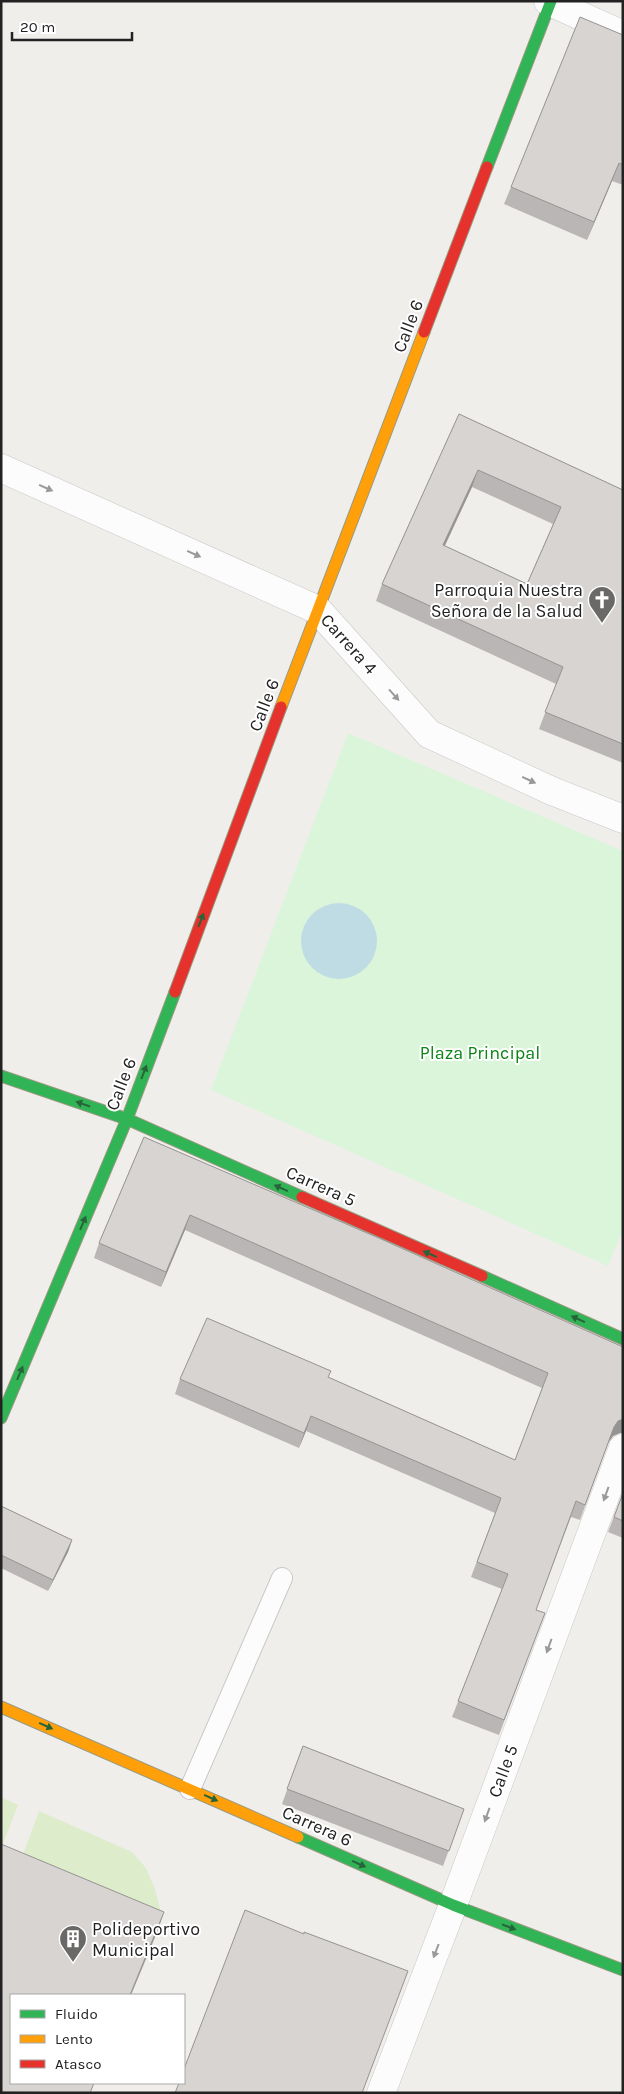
<svg xmlns="http://www.w3.org/2000/svg" width="624" height="2094" font-family="Karla,sans-serif">
<style>
.grass{fill:#ddeccb}
.park{fill:#daf5da}
.water{fill:#bfdbe3}
.lines{fill:none;stroke-linecap:round;stroke-linejoin:round}
.lane-casing{stroke:#c9c8c7;stroke-width:22}
.street-casing{stroke:#c9c8c7;stroke-width:29}
.fast-casing{stroke:#999a82;stroke-width:13}
.slow-casing{stroke:#999a82;stroke-width:13}
.jam-casing{stroke:#999a82;stroke-width:13}
.lane{stroke:#fdfcfc;stroke-width:20}
.street{stroke:#fdfcfc;stroke-width:28}
.fast{stroke:#30b455;stroke-width:11}
.slow{stroke:#ff9f0a;stroke-width:11}
.jam{stroke:#e5322d;stroke-width:11}
.wall{fill:#b9b6b5;fill-rule:evenodd}
.shaded-wall{fill:#969493}
.building{fill:#d7d4d2;stroke:#969493;fill-rule:evenodd}
.oneway{fill:#9a9a9a}
.oneway2{fill:#286439}
.labels{text-anchor:middle;stroke-width:4;stroke-linejoin:round;paint-order:stroke}
.street-label{font-size:18px;fill:#222;stroke:#fff}
.poi-label{font-size:18px;fill:#222;stroke:#fff;text-anchor:end}
.park-label{font-size:18px;fill:#0c8416;stroke:#fff}
</style>
<rect width="100%" height="100%" fill="#f0eeeb"/>
<!-- grass -->
<path class="grass" d="M1 1797 18 1805 1 1849Z
M39 1811 132 1852 146 1868 155 1889 160 1909 158 1930 17 1871Z"/>
<!-- park -->
<path class="park" d="M348 733 623 851V1230L608 1266 211 1090Z"/>
<!-- water -->
<path class="water" d="M301 941a38 38 0 1 1 76 0a38 38 0 1 1-76 0Z"/>
<g class="lines">
<defs>
<path id="lane" d="M190 1789 282 1578"/>
<path id="street" d="M548 1 623 35
M1 468 318 610 429 734 552 791 623 819
M381 2093 453 1905 623 1448"/>
<path id="fast" d="M487 167 551 1
M1 1076 127 1119 302 1197
M482 1276 623 1339
M1 1418 127 1119 175 992
M298 1837 453 1905 623 1970"/>
<path id="slow" d="M281 707 424 332
M1 1707 298 1837"/>
<path id="jam" d="M424 332 487 167
M175 992 281 707
M302 1197 482 1276"/>
</defs>
<!-- lane casing -->
<use href="#lane" class="lane-casing"/>
<!-- street casing -->
<use href="#street" class="street-casing"/>
<!-- fast casing -->
<use href="#fast" class="fast-casing"/>
<!-- slow casing -->
<use href="#slow" class="slow-casing"/>
<!-- jam casing -->
<use href="#jam" class="jam-casing"/>
<!-- lane -->
<use href="#lane" class="lane"/>
<!-- street -->
<use href="#street" class="street"/>
<!-- fast -->
<use href="#fast" class="fast"/>
<!-- slow -->
<use href="#slow" class="slow"/>
<!-- jam -->
<use href="#jam" class="jam"/>
</g>
<!-- wall -->
<path class="wall" d="M623 35V185L612 181 587 240 504 204 511 187Z
M459 414 623 490V763L539 729 556 684 376 601 382 584ZM472 487 553 524 527 584 445 546Z
M144 1137 623 1347 620 1433 613 1436 608 1443 580 1520 571 1517 536 1610 545 1613 499 1735 452 1717 502 1589 471 1577 495 1513 306 1431 299 1448 175 1394 180 1379 328 1377 515 1460 542 1388 185 1230 161 1287 94 1258 99 1243Z
M623 1493V1538L608 1532Z
M1 1506 72 1540 68 1552 48 1591 1 1568Z
M303 1746 464 1809 443 1866 282 1804Z"/>
<!-- shaded-wall -->
<path class="shaded-wall" d="M619 163 612 181 587 240 594 222Z
M478 470 472 487 437 562 443 545Z
M190 1215 185 1230 161 1287 166 1272Z
M311 1416 306 1431 299 1448 304 1433Z
M623 1419V1433H620L613 1436 608 1443 580 1520 614 1427 618 1421Z
M72 1540 68 1552 48 1591 53 1580Z
M164 1912 158 1930 131 1995H130Z"/>
<!-- building -->
<path class="building" d="M580 17 623 35V165L619 163 594 222 511 187Z
M459 414 623 490V744L545 712 563 667 382 584ZM478 470 561 507 527 584 443 545Z
M144 1137 381 1239 623 1347V1419L618 1421 614 1427 585 1505 576 1501 536 1610 545 1613 504 1720 458 1701 508 1574 477 1562 501 1498 311 1416 304 1433 180 1379 207 1318 331 1371 328 1377 515 1460 548 1373 190 1215 166 1272 99 1243Z
M623 1493V1521L614 1517Z
M1 1506 72 1540 53 1580 1 1555Z
M303 1746 464 1809 449 1851 287 1789Z
M1 1844 164 1912 130 1995H11V2083H94L90 2093 1 2092Z
M245 1910 304 1934V1932L408 1971 362 2093H175L179 2083H184V2069Z"/>
<!-- one-way arrows -->
<defs><path id="oneway-solid" d="M-6-.8H1V-3.2L6.5 0L1 3.2V.8H-6Z" transform="scale(1.25)"/></defs>
<g class="oneway">
<use href="#oneway-solid" transform="translate(46 488) rotate(24)"/>
<use href="#oneway-solid" transform="translate(194 554) rotate(24)"/>
<use href="#oneway-solid" transform="translate(394 695) rotate(48)"/>
<use href="#oneway-solid" transform="translate(529 780) rotate(25)"/>
<use href="#oneway-solid" transform="translate(606 1494) rotate(110)"/>
<use href="#oneway-solid" transform="translate(549 1646) rotate(110)"/>
<use href="#oneway-solid" transform="translate(487 1815) rotate(110)"/>
<use href="#oneway-solid" transform="translate(436 1951) rotate(111)"/>
</g>
<g class="oneway2">
<use href="#oneway-solid" transform="translate(201 920) rotate(-69)"/>
<use href="#oneway-solid" transform="translate(144 1072) rotate(-69)"/>
<use href="#oneway-solid" transform="translate(83 1104) rotate(-161)"/>
<use href="#oneway-solid" transform="translate(281 1188) rotate(-156)"/>
<use href="#oneway-solid" transform="translate(83 1223) rotate(-67)"/>
<use href="#oneway-solid" transform="translate(430 1254) rotate(-156)"/>
<use href="#oneway-solid" transform="translate(578 1319) rotate(-156)"/>
<use href="#oneway-solid" transform="translate(20 1373) rotate(-67)"/>
<use href="#oneway-solid" transform="translate(46 1726) rotate(24)"/>
<use href="#oneway-solid" transform="translate(211 1798) rotate(24)"/>
<use href="#oneway-solid" transform="translate(359 1864) rotate(24)"/>
<use href="#oneway-solid" transform="translate(509 1927) rotate(21)"/>
</g>
<!-- icons -->
<defs>
<symbol id="church-pin" viewBox="-11 -11 22 30"><path d="M0 17L-7.5 6A9.5 9.5 0 1 1 7.5 6Z" fill="#6a6968" stroke="#fff"/><path d="M-1.2-6h2.4v3.5h3.3v2.4h-3.3V6h-2.4V-.1h-3.3v-2.4h3.3Z" fill="#fff"/></symbol>
<symbol id="building-pin" viewBox="-11 -11 22 30"><path d="M0 17L-7.5 6A9.5 9.5 0 1 1 7.5 6Z" fill="#6a6968" stroke="#fff"/><path d="M-4-6H4V6H1V3H-1V6H-4ZM-2.5-4.3h1.7v1.8h-1.7ZM.8-4.3h1.7v1.8H.8ZM-2.5-1h1.7V.8h-1.7ZM.8-1h1.7V.8H.8Z" fill="#fff"/></symbol>
</defs>
<g fill-rule="evenodd">
<use href="#church-pin" x="586" y="584" width="32" height="43"/>
<use href="#building-pin" x="57" y="1923" width="32" height="43"/>
</g>
<g class="labels">
<!-- street labels -->
<g class="street-label">
<text transform="translate(408 326) rotate(-69)" y="6">Calle 6</text>
<text transform="translate(349 644) rotate(48)" y="6">Carrera 4</text>
<text transform="translate(264 705) rotate(-69)" y="6">Calle 6</text>
<text transform="translate(121 1084) rotate(-69)" y="6">Calle 6</text>
<text transform="translate(321 1186) rotate(24)" y="6">Carrera 5</text>
<text transform="translate(503 1771) rotate(-70)" y="6">Calle 5</text>
<text transform="translate(317 1826) rotate(24)" y="6">Carrera 6</text>
</g>
<!-- poi labels -->
<g class="poi-label">
<text x="583" y="596">Parroquia Nuestra<tspan x="583" dy="21">Señora de la Salud</tspan></text>
<text x="92" y="1935" text-anchor="start">Polideportivo<tspan x="92" dy="21">Municipal</tspan></text>
</g>
<!-- park labels -->
<g class="park-label">
<text x="480" y="1059">Plaza Principal</text>
</g>
</g>
<!-- border -->
<rect width="624" height="2094" fill="none" stroke="#222222" stroke-width="5"/>
<!-- legend -->
<rect x="10" y="1994" width="175" height="90" fill="#ffffff" stroke="#a7a7a7"/>
<rect x="20" y="2010" width="25" height="8" fill="#30b455" stroke="#a7a7a7"/>
<text x="55" y="2019" font-size="15" fill="#222222">Fluido</text>
<rect x="20" y="2035" width="25" height="8" fill="#ff9f0a" stroke="#a7a7a7"/>
<text x="55" y="2044" font-size="15" fill="#222222">Lento</text>
<rect x="20" y="2060" width="25" height="8" fill="#e5322d" stroke="#a7a7a7"/>
<text x="55" y="2069" font-size="15" fill="#222222">Atasco</text>
<!-- scale -->
<path d="M12 32v8h120v-8" fill="none" stroke="#222222" stroke-width="2.5"/>
<text x="20" y="32" font-size="15" fill="#222222" stroke="#ffffff" stroke-width="4" paint-order="stroke">20 m</text>
</svg>
